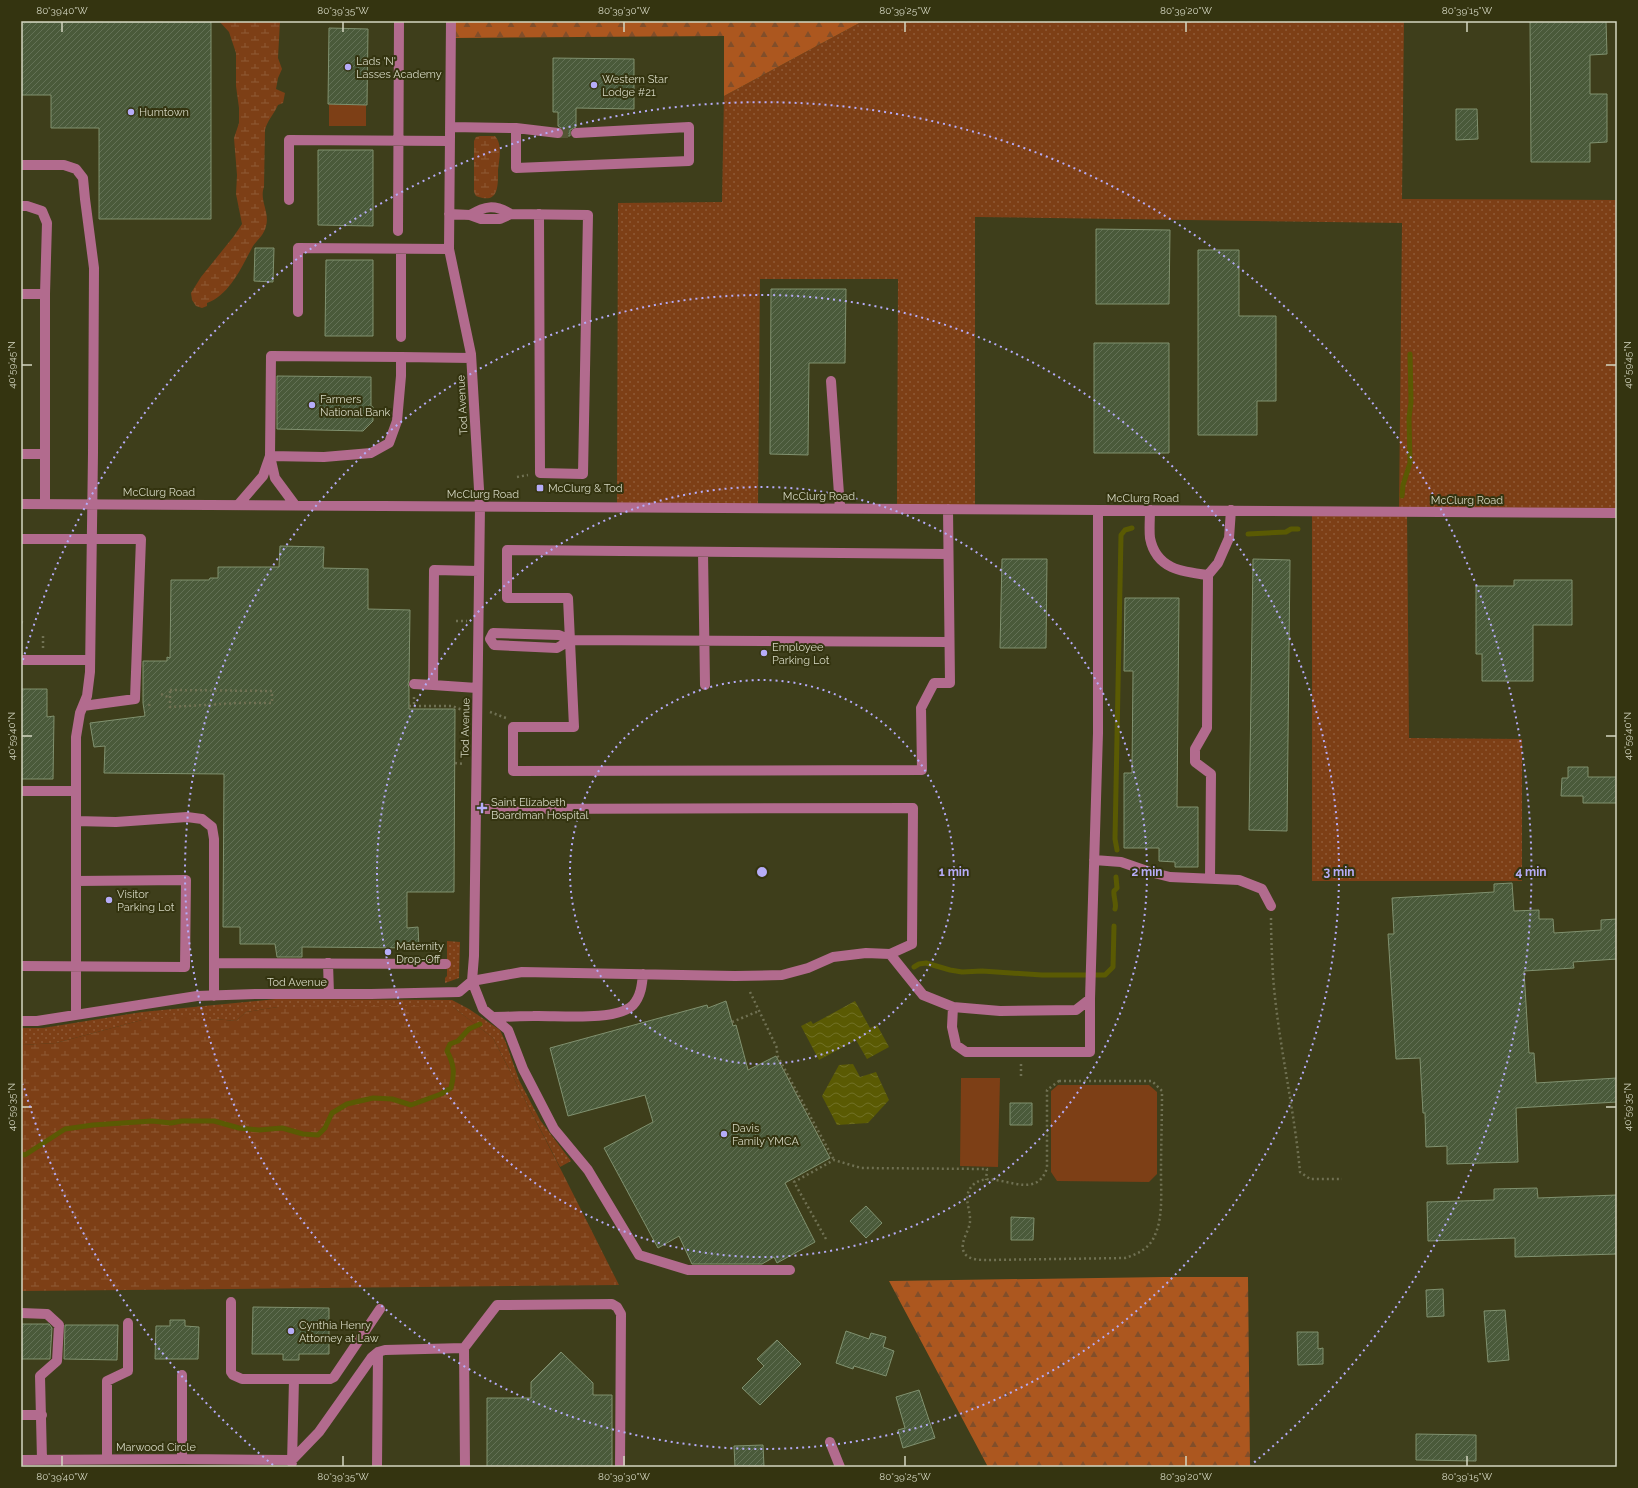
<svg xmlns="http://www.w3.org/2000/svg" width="1638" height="1488" font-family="Raleway,sans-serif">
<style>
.grass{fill:url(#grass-dots)}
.forest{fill:url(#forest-firs)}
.wetland{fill:url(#wetland-marsh)}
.park{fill:#7d3f16}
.water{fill:url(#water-waves)}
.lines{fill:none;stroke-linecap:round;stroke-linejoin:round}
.stream{stroke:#5a5a03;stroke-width:5}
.building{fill:url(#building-hatch);stroke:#80916f}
.minor-tunnel{stroke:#545534;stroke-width:10;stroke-dasharray:10 5;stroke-linecap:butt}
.path{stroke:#707153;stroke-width:2.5;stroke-dasharray:2 3;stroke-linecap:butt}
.minor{stroke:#b26b8e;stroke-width:10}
.ticks{fill:none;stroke:#d4d6c1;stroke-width:1.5}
.ring{fill:none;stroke:#b6acf8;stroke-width:2;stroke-dasharray:2 4}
.poi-dot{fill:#b6acf8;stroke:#343410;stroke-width:1.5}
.labels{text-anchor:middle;stroke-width:4;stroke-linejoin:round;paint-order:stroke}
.poi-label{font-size:11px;fill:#d4d6c1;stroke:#343410;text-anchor:start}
.street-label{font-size:11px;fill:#d4d6c1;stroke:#343410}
.centre{fill:#b6acf8;stroke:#343410;stroke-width:2}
.ring-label{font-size:12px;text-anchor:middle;font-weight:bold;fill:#b6acf8;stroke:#343410;stroke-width:4;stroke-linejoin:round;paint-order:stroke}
.neatline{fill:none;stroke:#d4d6c1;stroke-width:1.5}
.ticks-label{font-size:10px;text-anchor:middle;fill:#d4d6c1}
</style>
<defs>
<pattern id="grass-dots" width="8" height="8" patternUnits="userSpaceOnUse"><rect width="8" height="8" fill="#7d3f16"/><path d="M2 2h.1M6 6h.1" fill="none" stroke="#8f5a36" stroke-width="1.8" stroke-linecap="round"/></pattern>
<pattern id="forest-firs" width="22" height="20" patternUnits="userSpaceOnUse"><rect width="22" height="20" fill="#ac571f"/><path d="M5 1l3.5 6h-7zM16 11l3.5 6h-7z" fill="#814e2a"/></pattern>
<pattern id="wetland-marsh" width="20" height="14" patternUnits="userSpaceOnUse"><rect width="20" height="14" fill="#7d3f16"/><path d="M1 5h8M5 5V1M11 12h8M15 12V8" fill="none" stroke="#8f5a36"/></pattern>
<pattern id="water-waves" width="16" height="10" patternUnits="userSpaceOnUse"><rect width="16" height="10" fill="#5a5a03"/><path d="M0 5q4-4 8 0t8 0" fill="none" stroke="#717126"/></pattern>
<pattern id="building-hatch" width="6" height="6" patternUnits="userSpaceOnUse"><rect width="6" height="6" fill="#4a5a3a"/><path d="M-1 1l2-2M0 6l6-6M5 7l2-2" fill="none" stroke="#637155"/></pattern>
</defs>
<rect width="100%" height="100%" fill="#3e3e1b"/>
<!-- grass -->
<path class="grass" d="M863 21H1404L1402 199 1617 200V513L1407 512 1409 738 1522 739V881H1312V511H1399L1402 223 975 217V509L897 508 898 279H760L758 507 617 506 618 203 722 202 724 96Z
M447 941 460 942 459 978 445 983V978L447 976Z
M276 999 452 1000 469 1009 500 1030 506 1043 519 1080 540 1120 571 1161 560 1167 493 1038 453 1007H278L246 1012 236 1021 214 1019 142 1020 56 1043 21 1045V1028H43L142 1012Z"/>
<!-- forest -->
<path class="forest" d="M451 21H863L724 96V36L452 38Z
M1164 1277H1248L1250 1467H988L889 1281Z"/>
<!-- wetland -->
<path class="wetland" d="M219 21H280L278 58 282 69 278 78 276 89 285 93 283 103 278 105C275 112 266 123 265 130L264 187C259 200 270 212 266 226 264 235 258 239 253 246 242 266 230 295 207 303V306L202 308 196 306 192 300 191 293 201 277 234 236 242 224 236 194 237 175 234 138 239 123V108L236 86V53L229 32Z
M480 136H495C503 145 499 160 498 170 498 186 499 205 476 196L474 192V141L476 137Z
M397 1006 453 1007 493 1038 556 1160 619 1285 21 1291V1045L56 1043 142 1020 182 1016 236 1021 246 1012 278 1007Z"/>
<!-- park -->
<path class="park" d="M329 104 366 105V126H329Z
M961 1078H1000L998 1167 960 1166Z
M1058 1085H1149L1157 1092V1174L1149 1182 1057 1181 1051 1172V1091Z"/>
<!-- water -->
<path class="water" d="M855 1001 870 1028 877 1025 889 1047 867 1059 856 1040 819 1060 801 1026 811 1021 813 1024Z
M853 1064 860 1077 876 1072 889 1100 868 1123 837 1125 822 1096 839 1065Z"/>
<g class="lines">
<!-- stream -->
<path class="stream" d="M1402 496 1403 485 1410 463 1409 418 1411 402 1410 354
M1248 534 1286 532 1291 529H1298
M1117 850 1115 839 1121 535 1125 530 1132 528
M1115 909C1117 904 1113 897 1114 891L1117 888 1116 877
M914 967 919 964 926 963 950 970 962 972 982 971 1042 975H1105L1113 967 1114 926
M21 1154 25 1155 65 1129 93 1125 152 1121 171 1123 182 1121H214L239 1128 259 1130 282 1128 303 1134 318 1135 325 1128 332 1113 347 1104 373 1098 392 1099 411 1105 441 1094 451 1088C455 1073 454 1064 447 1051L450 1044 458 1041 469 1029 480 1024"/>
</g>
<!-- building -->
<path class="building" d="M1530 21H1606L1607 54 1590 55V94H1607V142L1590 143V162H1531Z
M21 22H211V219H99V128H51V95H21Z
M329 28 368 29 367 105 328 104Z
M553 58 634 59V109L576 108V127L570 130V136H564V130L558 126V112H553Z
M1456 109H1477L1478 139 1456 140Z
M318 150H373V226L318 225Z
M1096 229 1170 230 1169 304H1096Z
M255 248H274L273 282 254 281Z
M1198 250H1239V316H1276V401H1257V435H1198Z
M326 260H373V336H325Z
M771 289H846L845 363H809L808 455 770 454Z
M1094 343H1169V453H1094Z
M277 376 371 377V406L373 407V421L363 431 277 429Z
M280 546 324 547 323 568 368 569V609L410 610 409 680 408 684 409 688V709H455L454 892H407V928L418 927 419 948 302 947V957H277L275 944H240V927H223L224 774 104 773 105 746 94 747 90 723 145 716 143 703V661H167V657L170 658 171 580H209L210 578H218V567H279Z
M1002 559H1047L1046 648H1000Z
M1253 559 1290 560 1287 831 1249 830Z
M1514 580H1572V625H1533V681H1482V654H1476V586H1514Z
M1125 598H1179L1177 807H1198V867H1175V862L1159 861V848H1124V773H1132L1133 671H1124Z
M21 689H47V717L54 716 53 779H21Z
M1568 767H1588V777H1617V803H1583V796H1561L1562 778H1568Z
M1512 883 1514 911 1539 910V919H1553L1554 933 1601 930V920L1617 919V959L1573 962 1574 968 1524 971 1529 1053H1534L1536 1083 1617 1078V1102L1516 1108 1518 1162 1447 1164V1146L1426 1147 1425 1113H1423L1420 1058 1396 1059 1388 934H1394L1392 898 1494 892V884Z
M726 1001 733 1026 736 1025 748 1070 776 1056 830 1158 785 1183 815 1242 777 1263 774 1257 762 1264H692L679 1236 658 1248 604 1148 653 1122 645 1095 568 1116 550 1048 707 1005 708 1008Z
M1010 1103H1032V1125H1010Z
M1537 1188 1538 1198 1617 1195V1254L1515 1257V1238L1428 1241 1427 1202 1494 1200V1189Z
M866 1206 882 1223 866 1238 850 1221Z
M1011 1217 1034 1218 1033 1240H1011Z
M1443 1289 1444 1316 1427 1317 1426 1290Z
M253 1307 329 1308V1354H299V1360H283V1354H252Z
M1505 1310 1509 1360 1488 1362 1484 1311Z
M170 1320H185V1326L199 1327 198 1359H155L156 1326H170Z
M21 1324H49L52 1328 50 1359H21Z
M65 1325H118L117 1360 64 1359Z
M846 1331 869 1339 871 1333 886 1337 883 1347 894 1351 886 1376 854 1366 853 1369 836 1363Z
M1297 1332H1318V1349L1323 1348V1364L1298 1365Z
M777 1340 801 1364 760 1405 742 1388 764 1366 757 1359Z
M561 1352 593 1383V1395H612V1467H487V1398H531V1382Z
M919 1390 935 1438 903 1448 898 1430 905 1428 896 1397Z
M1416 1434 1476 1435V1461L1416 1460Z
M763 1445 764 1467H735L734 1446Z"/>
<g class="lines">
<!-- minor-tunnel -->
<path class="minor-tunnel" d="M558 133H576"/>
<!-- path -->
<path class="path" d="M517 477 528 475
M456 621H467
M21 622 24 623
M43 648V636
M170 690 272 691V703H238L170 707Z
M161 694 170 698
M414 697V706
M149 704 150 708
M409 706H452L465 711
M490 712 506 718
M455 763 464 764
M1271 918C1271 937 1272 957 1273 976 1278 1042 1294 1106 1300 1172L1310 1179H1342
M750 992 777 1048V1055L834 1160
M732 1022 759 1011
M1021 1076V1064
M1059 1081H1152L1162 1091C1162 1119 1161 1146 1161 1174 1161 1193 1163 1217 1155 1235 1150 1248 1138 1254 1125 1258L988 1260C980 1260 970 1260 965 1254 958 1244 969 1232 970 1222 971 1208 961 1196 974 1184 994 1167 1035 1205 1047 1168V1090Z
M826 1239 794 1182 834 1160 861 1168 987 1169 986 1180"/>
<!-- minor -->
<path class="minor" d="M450 127 516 128V168L689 161V127L576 133
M516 128 558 133
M21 165H64L76 169 83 178 85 199 94 268 93 453 90 672 87 696 80 713 76 737V1015
M289 200V140L450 141
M21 206H27L42 211 47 223 45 294H21
M449 214 470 215 481 219H500L511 214 588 215 583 474 540 473 539 214
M470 215C485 206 494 204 511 214
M398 231 399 21
M401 249V337
M298 312V248L449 249
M831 381 840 508
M21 454H45
M270 456 324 457 371 453 389 443 397 421 401 376V357L471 358
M21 504 1617 513
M45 504V294
M238 505 263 476 270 456
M295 505 275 478 270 456 271 356 401 357
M948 509 950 683H934L921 708 922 770 513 771V727H574L568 598H507V550L948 554
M1150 510C1150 519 1149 529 1150 538 1156 569 1182 572 1208 575L1207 728 1195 749V762L1211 774 1210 878
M21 539H141L135 699 83 706
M703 552 705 685
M1208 575 1218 563 1229 538 1231 510
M490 639 493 633 559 635 571 640 949 642
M490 639 494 645 557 648 571 640
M21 660H90
M414 684 433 685
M477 688 433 685 434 570 479 571
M21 791H76
M476 809 913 808 912 944 890 954
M76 821 116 822 187 817 202 819 212 827 214 839V996
M1094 860 1121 862 1150 872 1170 877 1239 880 1262 889 1271 906
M214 963 446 964
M328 963 329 994
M21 966 185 967 186 880 76 881
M953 1007 952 1027 956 1045 966 1052H1090V999
M493 1017C507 1017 520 1016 533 1016 556 1015 616 1022 633 1005 641 996 642 985 643 974
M21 1021H37L197 996 255 994H371L459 992 472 981 474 956 480 506 471 354 449 249 451 21
M790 1270H688L639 1255 588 1170 554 1129 523 1069 508 1030 483 1009 472 981 522 972 735 976 782 975 808 968 833 957 866 953 890 954 923 995 953 1007 1000 1011 1076 1010 1090 999 1098 733V510
M231 1302V1372L233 1375 242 1379H330L334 1377 380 1309
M21 1313 47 1314 59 1325 57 1361 40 1376 42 1460
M464 1348 465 1467
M21 1415H42
M830 1442 840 1467
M107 1459V1381L128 1371V1323
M182 1459V1375
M21 1460 182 1459 292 1460
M292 1460 319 1432 372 1357 378 1352 385 1350 464 1348 497 1305 612 1304 617 1307 621 1314 620 1467
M292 1463 294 1379
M377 1467 378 1352"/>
</g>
<!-- ticks -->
<path class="ticks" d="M62 22V32M343 22V32M624 22V32M905 22V32M1186 22V32M1467 22V32M22 365H32M1606 365H1616M22 736H32M1606 736H1616M22 1107H32M1606 1107H1616M62 1456V1466M343 1456V1466M624 1456V1466M905 1456V1466M1186 1456V1466M1467 1456V1466"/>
<!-- distance rings -->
<g class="ring">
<circle cx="762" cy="872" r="192"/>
<circle cx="762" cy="872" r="385"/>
<circle cx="762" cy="872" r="577"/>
<path d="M273 1465A769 769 0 0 1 23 1084M23 660A769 769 0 1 1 1251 1465"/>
</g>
<!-- markers -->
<g class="poi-dot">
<circle cx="348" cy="67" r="4"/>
<circle cx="594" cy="85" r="4"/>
<circle cx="131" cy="112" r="4"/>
<circle cx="312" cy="405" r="4"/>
<rect x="536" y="484" width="8" height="8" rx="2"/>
<circle cx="764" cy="653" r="4"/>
<path d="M480 802h4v4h4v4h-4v4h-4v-4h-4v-4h4z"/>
<circle cx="109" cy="900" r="4"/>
<circle cx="388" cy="952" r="4"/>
<circle cx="724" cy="1134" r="4"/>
<circle cx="291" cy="1331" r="4"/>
</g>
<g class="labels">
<!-- poi labels -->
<g class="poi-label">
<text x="356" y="65">Lads 'N'<tspan x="356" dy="13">Lasses Academy</tspan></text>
<text x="602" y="83">Western Star<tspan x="602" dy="13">Lodge #21</tspan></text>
<text x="139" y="116">Humtown</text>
<text x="320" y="403">Farmers<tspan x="320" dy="13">National Bank</tspan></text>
<text x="548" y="492">McClurg &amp; Tod</text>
<text x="772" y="651">Employee<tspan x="772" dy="13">Parking Lot</tspan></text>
<text x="491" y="806">Saint Elizabeth<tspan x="491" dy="13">Boardman Hospital</tspan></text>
<text x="117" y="898">Visitor<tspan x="117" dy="13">Parking Lot</tspan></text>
<text x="396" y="950">Maternity<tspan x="396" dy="13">Drop-Off</tspan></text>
<text x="732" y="1132">Davis<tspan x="732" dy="13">Family YMCA</tspan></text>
<text x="299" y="1329">Cynthia Henry<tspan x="299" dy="13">Attorney at Law</tspan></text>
</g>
<!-- street labels -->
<g class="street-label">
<text transform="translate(462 405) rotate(-93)" y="4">Tod Avenue</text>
<text x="159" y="496">McClurg Road</text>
<text x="483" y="498">McClurg Road</text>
<text x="819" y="500">McClurg Road</text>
<text x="1143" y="502">McClurg Road</text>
<text x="1467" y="504">McClurg Road</text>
<text transform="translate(465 728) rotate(-89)" y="4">Tod Avenue</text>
<text x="297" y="986">Tod Avenue</text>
<text x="156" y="1451">Marwood Circle</text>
</g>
</g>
<circle cx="762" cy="872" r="6" class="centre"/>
<g class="ring-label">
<text x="954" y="876">1 min</text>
<text x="1147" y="876">2 min</text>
<text x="1339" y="876">3 min</text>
<text x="1531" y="876">4 min</text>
</g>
<!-- border -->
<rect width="1638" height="1488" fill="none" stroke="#343410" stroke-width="44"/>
<rect x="22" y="22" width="1594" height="1444" class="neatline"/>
<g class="ticks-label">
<text x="62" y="14">80°39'40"W</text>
<text x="343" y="14">80°39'35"W</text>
<text x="624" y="14">80°39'30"W</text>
<text x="905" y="14">80°39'25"W</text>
<text x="1186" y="14">80°39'20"W</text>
<text x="1467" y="14">80°39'15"W</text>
<text transform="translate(11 365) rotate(-90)" y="4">40°59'45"N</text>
<text transform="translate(1627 365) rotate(-90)" y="4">40°59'45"N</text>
<text transform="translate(11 736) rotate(-90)" y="4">40°59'40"N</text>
<text transform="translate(1627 736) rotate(-90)" y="4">40°59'40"N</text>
<text transform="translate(11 1107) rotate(-90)" y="4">40°59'35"N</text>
<text transform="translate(1627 1107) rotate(-90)" y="4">40°59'35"N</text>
<text x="62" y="1480">80°39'40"W</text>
<text x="343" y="1480">80°39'35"W</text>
<text x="624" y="1480">80°39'30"W</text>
<text x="905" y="1480">80°39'25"W</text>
<text x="1186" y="1480">80°39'20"W</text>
<text x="1467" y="1480">80°39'15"W</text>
</g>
</svg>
